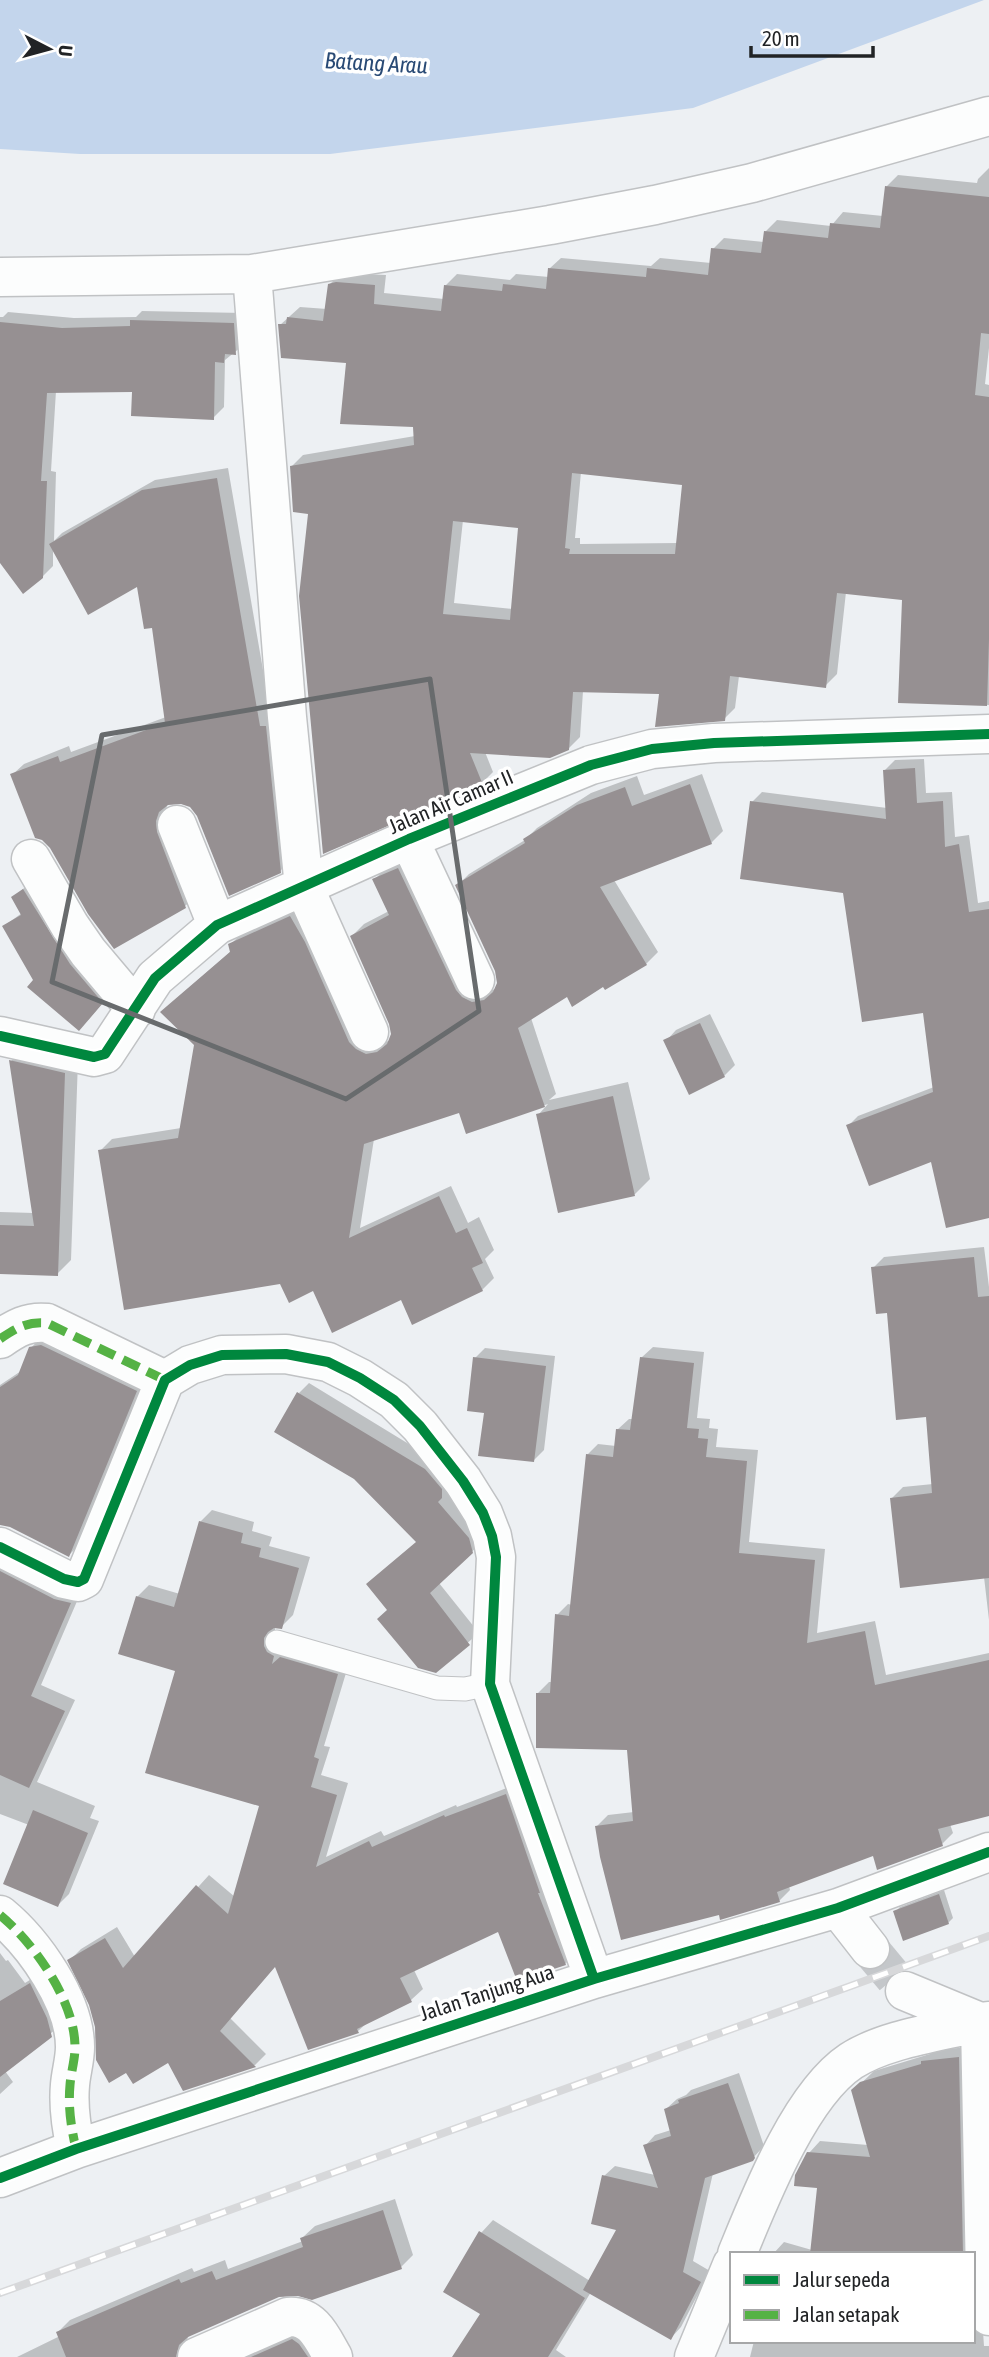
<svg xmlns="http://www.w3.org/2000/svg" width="989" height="2357" font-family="'Asap Condensed',sans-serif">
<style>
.water{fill:#c3d5ec}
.shadow{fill:#0003;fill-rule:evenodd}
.building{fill:#969092;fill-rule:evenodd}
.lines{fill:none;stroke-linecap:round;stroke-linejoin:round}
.minor-tunnel{stroke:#c4c7ca;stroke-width:38;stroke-dasharray:38 19;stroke-linecap:butt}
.service-casing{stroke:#c0c2c4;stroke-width:25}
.minor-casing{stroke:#c0c2c4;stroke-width:41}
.service{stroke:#fcfdfd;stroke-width:23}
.minor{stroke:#fcfdfd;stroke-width:38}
.rail-casing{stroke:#d7d8da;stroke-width:8}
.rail{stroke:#fff;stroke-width:5;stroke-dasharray:16;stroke-linecap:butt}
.quiet{stroke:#55b245;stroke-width:9;stroke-dasharray:18 9;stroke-linecap:butt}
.cycleway-casing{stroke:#fff;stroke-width:15}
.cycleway{stroke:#00873e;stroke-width:10}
.marked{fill:none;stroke:#686b6d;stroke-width:5;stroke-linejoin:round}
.labels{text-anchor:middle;stroke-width:7;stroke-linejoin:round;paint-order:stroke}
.street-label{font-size:21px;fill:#212325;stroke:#fff}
.water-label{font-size:23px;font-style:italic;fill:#294a75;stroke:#fff}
</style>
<rect width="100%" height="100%" fill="#edf0f3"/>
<!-- water -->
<path class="water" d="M0 0H984L693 108 330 154H80L0 149Z"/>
<!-- shadow -->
<path class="shadow" d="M989 168V348L985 384 989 385V705L900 702 903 598 846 592 837 674 825 686 739 676 735 708 724 719 661 692 583 691 580 737 568 749 485 752 493 772 482 783 310 512 292 466 303 455 415 436V425L348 362 280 325 300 307 327 309 330 284 341 273 386 275 384 293 444 299 445 286 457 274 510 280 516 274 549 277V269L561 258 651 266 660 258 711 263 713 249 724 238 764 242 765 232 777 220 831 226 843 212 883 216 887 186 898 175 977 183 978 179ZM581 472 684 483 678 543 580 544V538H575ZM463 520 520 526 513 609 454 603Z
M142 311 244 313 246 343 225 360 224 407 213 418 134 390 56 391 51 471 56 472 54 541 62 533 155 480 228 468 271 716 291 860 280 871 199 815 191 806 181 802 168 803 166 809 167 821 197 895 185 906 115 947 12 775 24 764 69 746 71 752 166 717 154 626 138 584 53 549V566L42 577 0 560V317H3L8 312 74 318 136 317Z
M924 759 926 793 952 792 955 837 969 835 978 903 989 901V1158L933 1160 848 1126 858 1116 934 1087 924 1011 845 891 752 802 762 792 887 808 885 770 895 760Z
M702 774 723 831 711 843 614 880 658 952 646 964 606 988 604 985 567 995 531 1018 556 1094 549 1100 628 1082 650 1179 635 1194 559 1211 538 1115 548 1104 467 1131 460 1111 374 1139 360 1228 451 1186 468 1223 479 1217 494 1250 485 1259 494 1278 482 1290 402 1298 314 1289 281 1282 100 1151 112 1139 181 1128 195 1044 174 1001 231 951V944L243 932 302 905 379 1042 390 1041 393 1034 391 1023 352 936 364 924 389 911 374 880 386 868 410 857 487 991 496 989 499 981 496 970 457 886 469 874 525 840 537 828 591 793 637 776 644 795Z
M33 881 111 993 88 1020 35 980 4 926 22 913 13 897Z
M710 1014 735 1065 724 1076 666 1041 676 1030Z
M25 1048 78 1060 71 1260 57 1274 0 1272V1212L34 1213 11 1061Z
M984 1247 989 1287V1620L984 1577 892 1498 903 1487 933 1484 928 1415 873 1268 884 1257Z
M42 1336 147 1379 80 1544 69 1555 10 1526 0 1524V1385L21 1371 31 1348Z
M653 1347 704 1352 697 1418 710 1419 709 1428 718 1429 716 1447 758 1450 749 1542 825 1549 817 1633 875 1621 886 1675 989 1653V1814L950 1824 953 1833 942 1844 874 1854 789 1886 790 1890 779 1901 720 1913 597 1826 608 1815 634 1812 628 1748 538 1693 549 1682H552L557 1615 568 1604 572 1605 587 1455 598 1444 616 1446 617 1430 629 1419H634L641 1358Z
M485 1348 555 1356 544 1450 533 1461 486 1411 475 1358Z
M309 1383 435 1460 451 1487 446 1491 479 1528 482 1542 439 1583 479 1633 435 1671 389 1609 418 1541 299 1393Z
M212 1510 254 1522 252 1531 272 1537 269 1546 310 1557 293 1615 281 1627H275V1634L285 1644 281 1656 293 1647 349 1663 324 1746 330 1747 321 1775 348 1783 326 1857 381 1831 384 1836 456 1805 457 1807 517 1784 577 1952 565 1964 499 1929 414 1970 423 1989 411 2000 367 2023 358 2031 276 1965 230 2018 266 2054 255 2065 184 2089 168 2061 126 2070 97 2027 91 2004 69 1961 81 1949 117 1927 135 1957 209 1875 235 1897 261 1805 177 1670 137 1597 149 1585 180 1594 200 1522Z
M0 1554 81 1592 41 1685 75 1700 37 1782 95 1806 90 1818 99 1821 69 1894 58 1905 29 1825 0 1814Z
M944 1890 953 1918 948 1923 895 1912 900 1907Z
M0 1953 6 1961 8 1960 25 1983 41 1973 62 2024 5 2071 13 2082 0 2094Z
M970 2047 973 2254H773L784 2242 812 2250 819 2186 809 2153 820 2141 868 2145 853 2091 874 2071 930 2054 934 2050Z
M739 2073 764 2146 752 2159 713 2173 693 2261 710 2271 681 2327 671 2338 591 2292 556 2350 566 2357H454L482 2314 481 2233 493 2220 590 2281 619 2229 604 2176 615 2166 655 2175 645 2146 655 2135 671 2130 666 2109 677 2099 686 2095 691 2090Z
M395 2199 413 2255 401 2267 298 2294 279 2295 189 2335 187 2340 192 2357H17L60 2336 58 2332 70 2320 192 2268 194 2272 225 2260 228 2269 303 2241 302 2238 315 2226Z
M973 2282 982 2317 984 2346H989V2357H750L754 2341H973Z
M307 2329 329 2357H239Z"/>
<!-- building -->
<path class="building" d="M885 186 989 197V334L981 333 975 395 989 397V639L987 706 898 703 902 600 837 593 826 688 730 676 725 721 655 727 659 694 573 692 569 750 550 758 470 753 483 785 323 854 299 596 308 514 293 512 290 466 414 445 413 427 340 424 346 363 281 358 278 324H286L287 317 323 321 328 284 336 282 375 285 374 304 441 311 444 285 502 291 503 284 546 289 548 268 646 277 647 268 708 275 711 248 761 253 764 231 828 238 830 223 880 228ZM572 473 682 485 675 554H569L570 549 565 548ZM453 521 518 528 510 620 443 614Z
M130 320 234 323 236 355 225 354 224 363 215 362 214 420 131 416 132 392 47 393 41 481H47L43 578 23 594 0 563V322L62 328 130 326Z
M217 478 260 726H266L281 873 229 896 197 816 190 807 181 804 168 805 159 812 156 821 157 832 186 908 114 949 88 914 50 848 42 840 35 838 10 774 58 756 60 762 165 723 152 628 144 629 137 587 88 615 49 544 142 490Z
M915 768 917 803 943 801 945 847 959 844 969 912 989 909V1218L946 1228 931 1162 869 1186 846 1125 933 1092 923 1013 862 1022 843 893 740 879 750 801 886 819 883 770Z
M690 784 712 844 600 887 647 965 605 990 603 987 572 1007 567 997 518 1028 545 1107 466 1134 459 1113 364 1144 349 1238 439 1196 456 1233 467 1228 483 1263 472 1268 483 1291 412 1325 401 1300 332 1333 313 1291 289 1303 280 1284 124 1310 98 1150 178 1138 194 1045 160 1012 230 952 228 944 290 916 305 942 349 1042 356 1049 366 1054 377 1052 387 1044 391 1034 389 1024 350 936 389 915 372 879 398 868 456 990 462 997 472 1002 484 1000 493 992 497 983 495 971 455 885 525 843 523 839 577 805 625 787 632 806Z
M23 889 70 964 103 1003 79 1031 27 987 33 980 2 926 21 915 11 897Z
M700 1023 725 1077 689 1095 663 1040Z
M9 1060 65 1073 58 1276 0 1274V1225L34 1226Z
M613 1096 635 1196 558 1213 536 1114Z
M974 1257 978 1297 989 1296V1578L900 1588 890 1498 932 1493 926 1417 896 1420 887 1313 876 1314 871 1267Z
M41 1345 137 1391 69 1557 10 1527 0 1525V1387L18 1375 29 1347Z
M473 1357 546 1366 534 1462 478 1456 484 1413 467 1411Z
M640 1357 694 1363 687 1428 699 1429 698 1438 708 1439 706 1457 747 1461 739 1553 815 1560 807 1643 865 1631 875 1685 989 1660V1816L938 1829 943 1846 877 1870 873 1856 777 1892 780 1902 720 1920 719 1915 621 1940 600 1857 595 1826 633 1821 627 1750 536 1748V1693H550L555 1614 569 1616 586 1454 613 1457 616 1429 630 1430Z
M297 1392 425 1469 442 1489V1498L438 1502 469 1538 473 1553 430 1593 470 1645 436 1673 418 1668 377 1619 387 1610 366 1584 416 1542 354 1479 274 1432Z
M199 1521 243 1533 241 1543 261 1548 259 1557 299 1568 282 1629 274 1628 268 1632 264 1638V1646L267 1652 274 1656 272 1664 280 1657 338 1674 314 1757 319 1759 311 1787 337 1795 316 1867 369 1841 372 1847 444 1815 445 1817 506 1794 540 1893H538L566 1965 517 1981 498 1932 400 1978 412 2002 357 2029 359 2033 308 2050 275 1967 220 2031 256 2067 183 2091 168 2063 133 2084 126 2073 109 2083 96 2060 95 2027 89 2005 67 1960 105 1938 123 1968 196 1885 228 1914 259 1806 145 1773 175 1671 118 1654 136 1596 174 1607Z
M0 1571 54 1599 71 1603 31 1696 65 1711 29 1788 0 1775Z
M33 1810 88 1833 58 1907 3 1884Z
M939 1894 949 1924 903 1941 893 1911Z
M30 1983 47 2018 52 2037 0 2077V2001Z
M959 2057 963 2254H810L817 2188 794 2186 795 2175 807 2152 870 2157 851 2090 860 2082 921 2064V2061Z
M728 2083 755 2158 753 2161 705 2178 683 2272 701 2282 671 2340 583 2290 616 2230 591 2224 602 2175 658 2188 643 2145 671 2136 664 2109 679 2103 678 2100Z
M383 2210 402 2269 312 2300 298 2296 279 2297 188 2337 179 2345 176 2357H66L56 2332 179 2279 181 2283 212 2271 216 2280 303 2247 300 2238Z
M479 2231 585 2298 548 2357H452L480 2314 443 2292Z
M292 2339 299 2344 308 2357H251Z"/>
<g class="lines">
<!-- minor-tunnel -->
<path class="minor-tunnel" d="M870 1949 905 1991"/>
<defs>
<path id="service" d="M277 1642 437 1688 465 1689 490 1684"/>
<path id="minor" d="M252 274 287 717 304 887 369 1032
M0 277 252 274 550 225 655 205 752 183 989 116
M177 825 217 925
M409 839 475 980
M31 859 70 926 88 952 136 1009
M0 1036 94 1057 105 1054 155 978 217 925 409 839 591 765 652 749 714 743 989 734
M0 1339C16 1328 28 1321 47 1323L165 1380
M0 1547 64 1579 78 1582 84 1579 165 1380 190 1365 222 1355 286 1354 328 1362 360 1378 394 1400 420 1426 463 1481 483 1513 492 1536 496 1557 490 1684 594 1979
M838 1908 870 1949
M0 1915C34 1943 75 2001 75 2047 75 2060 71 2072 70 2085 68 2107 71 2127 76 2149
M905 1991 980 2022 988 2021
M0 2178 76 2149 594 1979 838 1908 989 1852
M737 2254C760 2198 800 2095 851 2061 885 2039 940 2032 980 2022L985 2279 989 2316
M197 2357 288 2317C313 2315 322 2338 333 2357
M694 2357 732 2265"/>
</defs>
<!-- service casing -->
<use href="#service" class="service-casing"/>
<!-- minor casing -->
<use href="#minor" class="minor-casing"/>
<!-- service -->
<use href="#service" class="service"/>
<!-- minor -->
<use href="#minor" class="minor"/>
<defs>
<path id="rail" d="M0 2293 989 1936"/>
</defs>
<!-- rail casing -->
<use href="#rail" class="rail-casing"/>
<!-- rail -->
<use href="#rail" class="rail"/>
<!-- quiet -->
<path class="quiet" d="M0 1339C16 1328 28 1321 47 1323L165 1380
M0 1915C34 1943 75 2001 75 2047 75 2060 71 2072 70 2085 68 2107 71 2127 76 2149"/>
<defs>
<path id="cycleway" d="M0 1036 94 1057 105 1054 155 978 217 925 409 839 591 765 652 749 714 743 989 734
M0 1547 64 1579 78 1582 84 1579 165 1380 190 1365 222 1355 286 1354 328 1362 360 1378 394 1400 420 1426 463 1481 483 1513 492 1536 496 1557 490 1684 594 1979
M0 2178 76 2149 594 1979 838 1908 989 1852"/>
</defs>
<!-- cycleway casing -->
<use href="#cycleway" class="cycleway-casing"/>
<!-- cycleway -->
<use href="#cycleway" class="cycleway"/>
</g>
<!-- marked area -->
<path class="marked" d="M430 679 479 1011 346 1099 52 982 102 735Z"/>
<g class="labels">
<!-- street labels -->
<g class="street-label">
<text transform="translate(451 802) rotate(-23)" y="7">Jalan Air Camar II</text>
<text transform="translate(487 1993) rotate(-18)" y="7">Jalan Tanjung Aua</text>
</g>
<!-- water labels -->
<g class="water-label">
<text transform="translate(376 63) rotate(3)" y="8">Batang Arau</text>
</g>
</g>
<!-- legend -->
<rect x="730" y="2252" width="245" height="91" fill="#ffffff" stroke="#a6a7a8" stroke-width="2"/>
<rect x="744" y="2275" width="35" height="10" fill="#00873e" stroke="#a6a7a8" stroke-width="2"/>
<text x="793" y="2287" font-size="21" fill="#212325">Jalur sepeda</text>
<rect x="744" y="2310" width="35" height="10" fill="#55b245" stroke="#a6a7a8" stroke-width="2"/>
<text x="793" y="2322" font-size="21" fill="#212325">Jalan setapak</text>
<!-- north arrow -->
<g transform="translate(49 49) rotate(96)" stroke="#ffffff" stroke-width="5" paint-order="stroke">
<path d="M0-5L12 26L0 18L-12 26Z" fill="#212325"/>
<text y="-10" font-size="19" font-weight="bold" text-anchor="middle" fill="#212325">U</text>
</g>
<!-- scale -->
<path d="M751 46v10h122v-10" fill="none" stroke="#212325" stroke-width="3.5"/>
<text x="762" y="46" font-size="21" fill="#212325" stroke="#ffffff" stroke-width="5" paint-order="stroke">20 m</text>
</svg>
